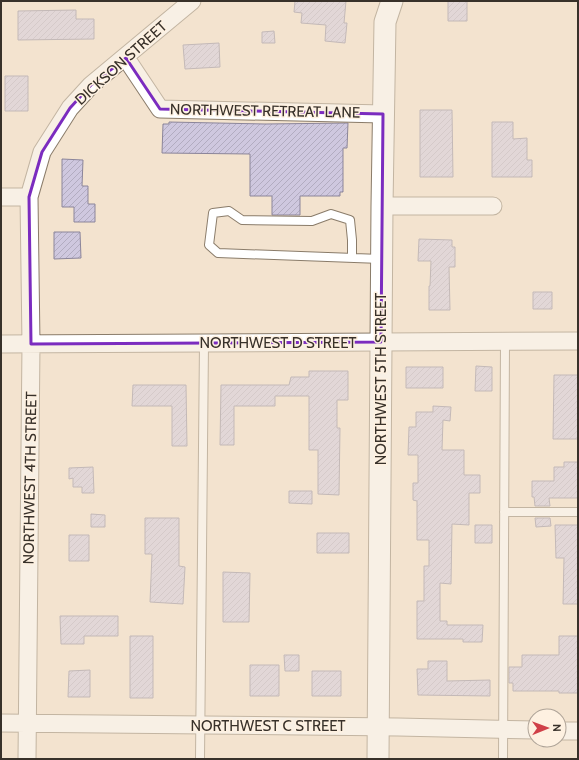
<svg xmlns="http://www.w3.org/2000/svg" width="579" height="760" font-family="Cabin,sans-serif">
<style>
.building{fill:url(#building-hatch);stroke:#8b859a}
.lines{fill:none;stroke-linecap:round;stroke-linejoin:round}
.service-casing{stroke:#8a7c6a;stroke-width:10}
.minor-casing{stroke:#8a7c6a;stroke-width:19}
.tertiary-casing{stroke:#8a7c6a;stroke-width:23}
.service{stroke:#fff;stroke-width:8}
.minor{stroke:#fff;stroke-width:17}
.tertiary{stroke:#fff;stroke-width:21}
.marked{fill:none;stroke:#7b2cbf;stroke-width:3;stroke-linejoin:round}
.labels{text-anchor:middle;stroke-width:3;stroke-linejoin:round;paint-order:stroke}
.street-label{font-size:15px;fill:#38312a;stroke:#fef1e1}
</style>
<defs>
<pattern id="building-hatch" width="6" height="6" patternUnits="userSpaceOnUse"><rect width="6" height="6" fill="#cfc8df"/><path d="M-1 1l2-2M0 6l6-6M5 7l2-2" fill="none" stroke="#b2acc0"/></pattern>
</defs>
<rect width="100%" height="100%" fill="#f3e3cf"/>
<!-- building -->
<path class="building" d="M295 1H346L344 23H347L345 43 325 41 326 25 301 23 302 13 294 12Z
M448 1H467V21H448Z
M76 10V19H94V39L18 40V11Z
M274 31 275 43H262V32Z
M219 43 220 67 185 69 183 45Z
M5 76H28V111H5Z
M420 110H452L453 177H420Z
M169 122 265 124 348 123 347 148H343V192H340V196H300V215H272V196H250V154L162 153 163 124H169Z
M492 122H513V139L527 138V160H532V177H492Z
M62 159 83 160 82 186H88V204H95V222H74V207H62Z
M54 232H80L81 258 54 259Z
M419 239 452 240V247H455V267H449L450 310H429V286H430L431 261H418Z
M533 292H552V309H533Z
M476 366 492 367V391H475Z
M406 367H443V388H406Z
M309 371H348V400H337V428H340L339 495 318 494V450H309V396H275V406H234V445H220L221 385H289L291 377H309Z
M554 375H578V439H553Z
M133 385H186L187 446H172V406H132Z
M433 406 451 407 450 421 443 420 442 450H464V475H480V493H469V525L452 524 451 584 440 583V621H447V625H483L482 642H463V639H417V601H424V566H429V540H417V501L413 500V483H418V455H408L409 427H416V412H433Z
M564 462H578V498H549L550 506H535L534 497H532V481H554V467H564Z
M93 467 94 493H82V487H73V478L69 479V468Z
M289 491H312V504L289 503Z
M91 514 105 515V527H91Z
M145 518H179V566L185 567 183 604 150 602 152 554H145Z
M535 518H550L551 526 536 527Z
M475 525H492V543H475Z
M555 525H578V604H563L564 558H556Z
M317 533H349V553H317Z
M69 535H89V561H69Z
M223 572 250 573 249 622H223Z
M60 616H118V636H84V644H61Z
M130 636H153V698H130Z
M559 636H578V693H559V691H513V683H509V667H522V655H559Z
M284 655H299V671H285Z
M428 661H447V681L490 680V696L418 695 417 669H428Z
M250 665H279V696H250Z
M90 670V697H68L69 671Z
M312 671H341V696H312Z"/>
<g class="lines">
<defs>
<path id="service" d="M352 258V240L350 220 331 214 312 221 242 220 229 211 213 213 209 245 218 253 381 259
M504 512H578
M200 759 204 343
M503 759 505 341"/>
<path id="minor" d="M126 58 160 109 383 114
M1 197H29
M382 206H493
M1 344 578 341
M1 723 398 727 535 730
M559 731H578
M27 759 31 344 29 197 42 152 70 108 91 85 192 1"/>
<path id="tertiary" d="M378 759 382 206 385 22 392 1"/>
</defs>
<!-- service casing -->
<use href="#service" class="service-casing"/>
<!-- minor casing -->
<use href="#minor" class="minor-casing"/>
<!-- tertiary casing -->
<use href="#tertiary" class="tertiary-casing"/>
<!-- service -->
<use href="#service" class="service"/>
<!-- minor -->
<use href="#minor" class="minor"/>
<!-- tertiary -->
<use href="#tertiary" class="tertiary"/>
</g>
<!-- marked area -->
<path d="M0 0H579V760H0ZM126 58 160 109 383 114 381 342 31 344 29 197 42 152 70 108 91 85Z" fill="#f3e3cf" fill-opacity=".55" fill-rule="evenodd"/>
<path class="marked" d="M126 58 160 109 383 114 381 342 31 344 29 197 42 152 70 108 91 85Z"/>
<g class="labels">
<!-- street labels -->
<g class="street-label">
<text transform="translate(121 63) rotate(-42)" y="5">DICKSON STREET</text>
<text transform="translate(265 111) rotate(1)" y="5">NORTHWEST RETREAT LANE</text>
<text x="278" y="348">NORTHWEST D STREET</text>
<text transform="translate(381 379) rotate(-90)" y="5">NORTHWEST 5TH STREET</text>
<text transform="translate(30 478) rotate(-89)" y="5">NORTHWEST 4TH STREET</text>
<text x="268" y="731">NORTHWEST C STREET</text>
</g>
</g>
<!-- border -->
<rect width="579" height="760" fill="none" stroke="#38312a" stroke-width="4"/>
<!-- north arrow -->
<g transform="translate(547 728) rotate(89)"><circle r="19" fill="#fef1e1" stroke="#afa498"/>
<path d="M0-3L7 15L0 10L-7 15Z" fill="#d04048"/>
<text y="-6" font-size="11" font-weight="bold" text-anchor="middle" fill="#38312a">N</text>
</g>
</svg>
